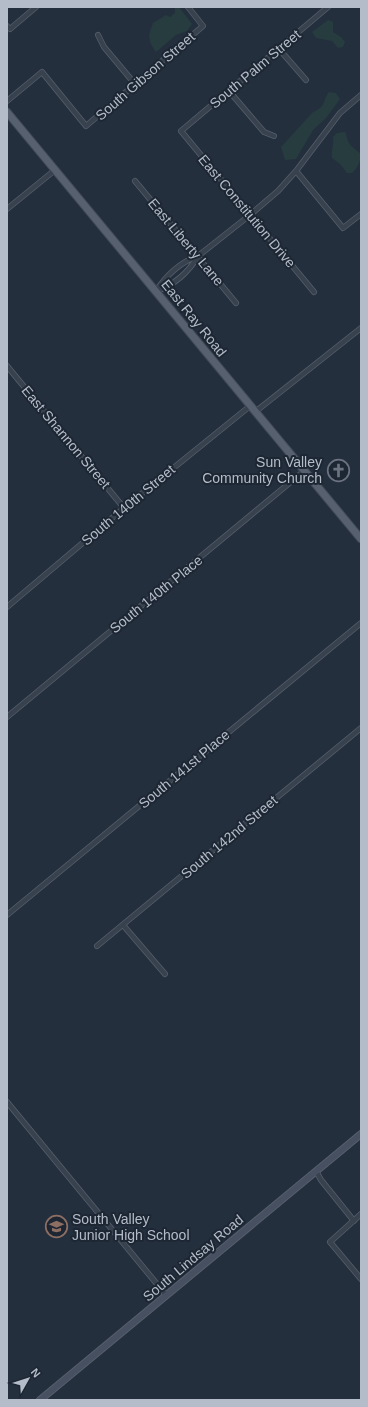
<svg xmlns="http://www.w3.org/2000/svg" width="368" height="1407" font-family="Arial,sans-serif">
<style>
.green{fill:#263c3f}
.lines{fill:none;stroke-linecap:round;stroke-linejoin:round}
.minor-casing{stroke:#565f6c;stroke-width:6}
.secondary-casing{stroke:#565f6c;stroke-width:8}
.primary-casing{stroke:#414a57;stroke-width:9}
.minor{stroke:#38414e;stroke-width:4.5}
.secondary{stroke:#465061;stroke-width:6}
.primary{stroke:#56606e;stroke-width:7}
.labels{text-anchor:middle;stroke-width:4;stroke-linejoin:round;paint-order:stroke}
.street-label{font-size:14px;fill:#b4bcc9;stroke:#1d2633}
.poi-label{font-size:14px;fill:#b4bcc9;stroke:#1d2633;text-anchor:end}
</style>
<rect width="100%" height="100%" fill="#242f3e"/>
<!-- green -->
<path class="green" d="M175 7H179L192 24 187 31 176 35 156 52C147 39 148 37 153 23L166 15 170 17 175 13Z
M328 20 333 22V32L341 37 345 42 343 47 338 48 332 41 316 38 312 32Z
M329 92 336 93 340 99 326 118 313 130 296 159 285 160 281 147 313 112C327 106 322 101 329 92Z
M344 132 346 133C348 146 352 146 361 154 361 161 357 169 352 173H347L340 164 332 158C331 150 334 145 333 137L337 133Z"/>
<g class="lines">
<defs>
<path id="minor" d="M7 26 10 29 36 7
M98 35 104 47 135 84
M279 49 306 80
M229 91 264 132 274 136
M7 101 42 72 86 126 203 26 188 7
M296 171 343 228 361 214
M135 181 236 303
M7 209 55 170
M156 291C166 276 181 262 198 256L250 215 278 191 296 171 340 113 361 95
M156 291C173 286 189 272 198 256
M314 292 181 131 328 7
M7 366 124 508
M255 412 361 328
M7 607 124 508 250 406
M7 717 304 471
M7 915 361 623
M123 925 165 974
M97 946 361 728
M7 1102 166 1295
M316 1171 321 1180 354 1221
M361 1214 330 1242 361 1279"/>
<path id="secondary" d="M40 1400 361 1134"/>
<path id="primary" d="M7 112 361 539"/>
</defs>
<!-- minor casing -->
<use href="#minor" class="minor-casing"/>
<!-- secondary casing -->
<use href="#secondary" class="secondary-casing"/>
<!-- primary casing -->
<use href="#primary" class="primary-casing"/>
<!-- minor -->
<use href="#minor" class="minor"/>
<!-- secondary -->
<use href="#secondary" class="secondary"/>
<!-- primary -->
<use href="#primary" class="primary"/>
</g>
<!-- icons -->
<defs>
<symbol id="church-ring" viewBox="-11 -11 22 22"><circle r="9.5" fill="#1d2633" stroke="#6b7280" stroke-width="1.5"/><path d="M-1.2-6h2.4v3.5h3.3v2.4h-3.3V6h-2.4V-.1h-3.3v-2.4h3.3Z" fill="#6b7280"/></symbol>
<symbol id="school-ring" viewBox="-11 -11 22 22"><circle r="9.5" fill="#1d2633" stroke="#8d6e63" stroke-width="1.5"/><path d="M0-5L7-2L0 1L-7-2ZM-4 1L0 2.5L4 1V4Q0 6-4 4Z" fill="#8d6e63"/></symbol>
</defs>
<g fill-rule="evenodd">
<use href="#church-ring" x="326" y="458" width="25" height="25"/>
<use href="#school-ring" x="44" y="1214" width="25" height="25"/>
</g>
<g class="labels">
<!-- street labels -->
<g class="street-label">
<text transform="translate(255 69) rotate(-40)" y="5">South Palm Street</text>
<text transform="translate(145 76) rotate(-41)" y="5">South Gibson Street</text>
<text transform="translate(247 211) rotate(50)" y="5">East Constitution Drive</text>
<text transform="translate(186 242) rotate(50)" y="5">East Liberty Lane</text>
<text transform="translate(194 318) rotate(51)" y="5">East Ray Road</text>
<text transform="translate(66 437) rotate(50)" y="5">East Shannon Street</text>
<text transform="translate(128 505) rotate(-40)" y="5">South 140th Street</text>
<text transform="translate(156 594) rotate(-39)" y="5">South 140th Place</text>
<text transform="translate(184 769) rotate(-40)" y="5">South 141st Place</text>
<text transform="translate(229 837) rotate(-40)" y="5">South 142nd Street</text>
<text transform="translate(193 1258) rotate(-40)" y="5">South Lindsay Road</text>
</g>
<!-- poi labels -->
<g class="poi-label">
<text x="322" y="467">Sun Valley<tspan x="322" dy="16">Community Church</tspan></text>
<text x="72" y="1224" text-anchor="start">South Valley<tspan x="72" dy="16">Junior High School</tspan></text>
</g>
</g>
<!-- border -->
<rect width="368" height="1407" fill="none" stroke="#b4bcc9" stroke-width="16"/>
<!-- north arrow -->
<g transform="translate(28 1379) rotate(51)" stroke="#1d2633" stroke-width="3" paint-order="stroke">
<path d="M0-3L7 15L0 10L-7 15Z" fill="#b4bcc9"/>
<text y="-6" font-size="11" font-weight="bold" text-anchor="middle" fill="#b4bcc9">N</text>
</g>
</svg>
